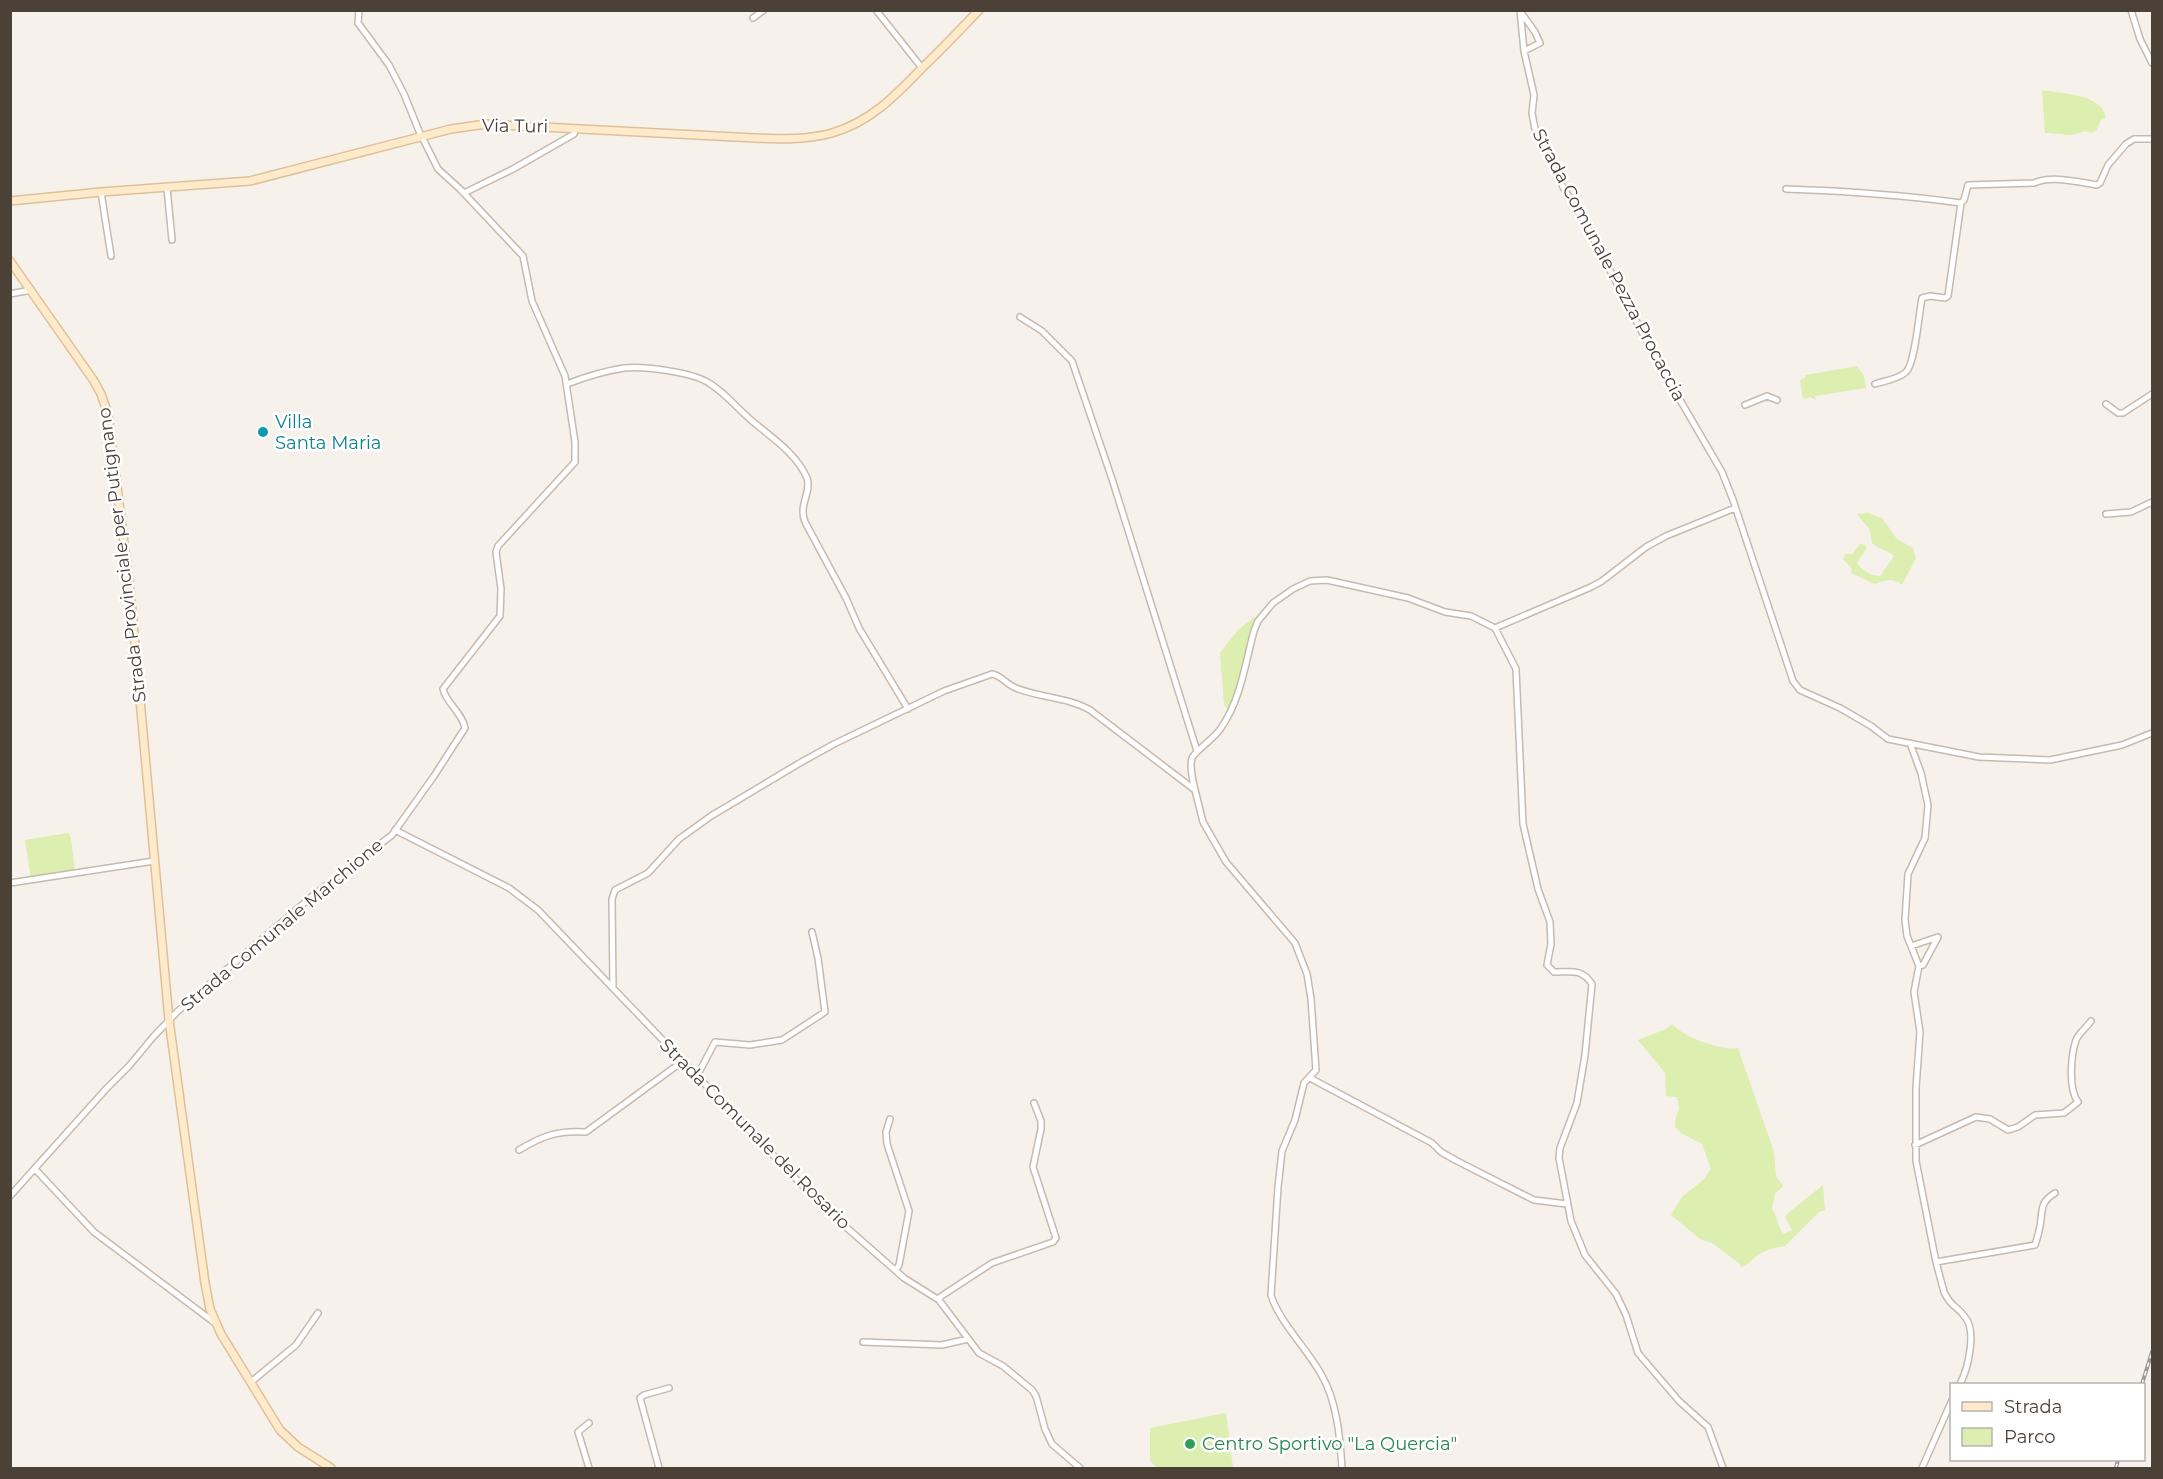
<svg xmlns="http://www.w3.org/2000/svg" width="2163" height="1479" font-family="Montserrat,sans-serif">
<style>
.green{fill:#dceeb0}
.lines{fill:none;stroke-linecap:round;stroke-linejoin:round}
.minor-casing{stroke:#c6baaf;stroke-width:8}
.secondary-casing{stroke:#dec099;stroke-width:10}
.minor{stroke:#fff;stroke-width:5}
.secondary{stroke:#ffeacc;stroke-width:7}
.rail-casing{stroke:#9a9a9a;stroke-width:4}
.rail{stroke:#fff;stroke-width:1.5;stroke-dasharray:4.5;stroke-linecap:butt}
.culture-dot{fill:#0f9aa8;stroke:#fff;stroke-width:2}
.leisure-dot{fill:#2e9e5b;stroke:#fff;stroke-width:2}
.labels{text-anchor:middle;stroke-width:5;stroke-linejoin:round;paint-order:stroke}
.street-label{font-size:18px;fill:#4c4137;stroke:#fff}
.culture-label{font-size:18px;fill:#0d838f;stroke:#fff;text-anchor:start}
.leisure-label{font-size:18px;fill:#27864d;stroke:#fff;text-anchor:start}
</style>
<rect width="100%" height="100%" fill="#f7f1eb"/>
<!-- green -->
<path class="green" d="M2042 90C2061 94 2102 93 2106 118L2101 120 2096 131 2091 133C2083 129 2080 134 2071 135 2067 135 2052 133 2045 133Z
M1857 366 1864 376 1866 388 1815 396 1816 400 1810 397 1803 399 1800 381 1801 379 1805 378V375Z
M1868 513 1882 518 1897 539 1913 548 1916 558 1902 585C1893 577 1886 580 1875 584L1851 573 1852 569 1843 559 1845 554H1852L1860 544 1865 545 1867 548 1857 563C1863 571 1873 578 1883 575L1882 573 1894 556C1888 550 1879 550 1872 543L1870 530 1857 514Z
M1254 617 1258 622 1236 699 1229 712 1224 704 1220 653 1238 630Z
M68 833 71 838 75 872 31 879 25 840Z
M1672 1024C1684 1037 1720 1051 1738 1048L1774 1152 1776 1176 1783 1186 1775 1194 1772 1209C1778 1217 1777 1226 1784 1234L1792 1230 1785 1217 1788 1213 1823 1185 1825 1210 1819 1212 1784 1247C1777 1246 1767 1250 1761 1253 1753 1257 1750 1265 1741 1267L1740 1264 1712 1243 1700 1239 1671 1215 1682 1197 1703 1180 1711 1169 1702 1144 1681 1133 1675 1127V1120L1679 1109 1677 1097 1666 1096 1665 1073 1638 1040 1666 1029Z
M1226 1413 1233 1468H1156L1150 1460V1428Z"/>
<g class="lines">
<defs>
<path id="minor" d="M876 10 922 68
M1520 10 1524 51 1534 95 1532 113 1535 129 1563 187 1586 224 1655 357 1722 472 1733 500 1793 681 1800 690 1840 708 1871 726 1888 739 1979 757 2050 760 2122 745 2152 733
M2131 10 2140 39 2152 63
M1520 11 1535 32 1540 43 1524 51
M753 18 764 10
M167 188 172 240
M1786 189C1845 191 1903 195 1961 203
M101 192 111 256
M464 193 513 169 574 134 576 128
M10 294 31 290
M1020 317 1042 331 1072 361 1113 482 1197 751
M567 384C585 377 604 371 624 368 644 366 692 372 709 383 727 394 740 412 757 425 775 440 797 455 807 478 812 492 798 505 805 522L846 598 859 628 908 709
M1875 384C1884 381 1899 379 1906 372 1915 364 1919 313 1922 298L1930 296 1945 298 1948 296 1961 203 1964 200 1968 185 2034 183C2052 175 2078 182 2097 185L2100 183 2108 165 2126 144 2134 139H2152
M2106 404 2118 413H2123L2152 394
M1745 405 1767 396 1777 400
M2106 514 2131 512 2152 502
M1495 628 1591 587 1602 581 1646 547 1666 536 1735 508
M1910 743 1921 773 1928 805 1925 838 1908 874 1905 920 1907 936 1919 966
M1195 790C1193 781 1189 767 1192 758 1194 752 1216 737 1221 728 1241 699 1245 664 1254 631L1258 621 1273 603 1293 589 1310 581 1327 580 1408 598 1445 612 1471 616 1495 628 1516 669 1523 824 1538 889 1550 922 1551 944 1547 965 1554 972C1571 972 1581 968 1592 984L1585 1055 1577 1103 1560 1148 1559 1158 1571 1221 1585 1255 1616 1294 1626 1315 1638 1353 1679 1401 1708 1427 1723 1468
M395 830 509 888 538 910 822 1206 904 1278 939 1300 979 1353 1003 1366 1032 1390 1036 1396 1045 1429 1052 1444 1080 1468
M10 883 154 861
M1911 946 1938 937 1923 965 1919 966 1914 992 1920 1032 1916 1088V1161L1936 1262 1944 1292C1952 1309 1957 1305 1965 1317 1977 1331 1968 1369 1960 1384
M613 988 612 899 615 890 648 873 679 839 711 816 798 764 834 744 944 691 992 674C1001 675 1007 685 1016 688 1040 698 1068 697 1090 710L1195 790 1203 822 1226 862 1295 943 1307 974 1311 999 1316 1070 1304 1083 1295 1120 1282 1151 1278 1187 1271 1295C1278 1320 1308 1350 1321 1374 1337 1401 1340 1437 1342 1468
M697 1076 715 1042 750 1045 782 1040 825 1012 818 958 812 932
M1310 1078 1432 1143 1441 1152 1457 1161 1534 1200 1567 1204
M890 1119 886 1132 887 1144 909 1211 899 1265 896 1270
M1915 1145 1976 1117 1990 1119 2008 1130 2018 1127 2035 1115 2064 1113 2078 1102C2068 1089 2071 1055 2076 1040 2079 1033 2087 1027 2091 1021
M519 1150C542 1136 558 1130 586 1132L683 1061
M35 1169 94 1232 215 1323
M10 1196 106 1089 129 1066 154 1036 177 1012 310 898 392 835 434 776 465 728C462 712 446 703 443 689L500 616 501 589 496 552 498 546 575 462V442L565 376 532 301 523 256 460 189 438 169 419 131 404 94 389 65 358 23 359 10
M1936 1262 2035 1245C2037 1239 2039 1232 2040 1226 2043 1210 2039 1203 2055 1193
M939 1300 940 1297 992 1263 1053 1242 1056 1238 1033 1167 1041 1129V1121L1034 1103
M863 1342 942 1345 968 1339
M251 1382 296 1345 318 1313
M589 1423 578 1432 589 1468
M659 1468 640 1398 644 1395 669 1388
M1922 1468 1952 1400"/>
<path id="secondary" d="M10 201 101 192 250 181 451 129 486 124 755 138C781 139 807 140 832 133 871 122 897 94 924 66 943 48 961 29 979 10
M10 261 94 381 101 394 108 414 131 600 169 1020 205 1283 210 1309 221 1334 280 1430 298 1447 331 1468"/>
</defs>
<!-- minor casing -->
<use href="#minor" class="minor-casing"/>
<!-- secondary casing -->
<use href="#secondary" class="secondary-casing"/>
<!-- minor -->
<use href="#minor" class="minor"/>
<!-- secondary -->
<use href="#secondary" class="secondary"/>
<defs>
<path id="rail" d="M2142 1384 2152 1352
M2116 1468 2118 1460"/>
</defs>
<!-- rail casing -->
<use href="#rail" class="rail-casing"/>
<!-- rail -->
<use href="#rail" class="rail"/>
</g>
<!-- markers -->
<circle class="culture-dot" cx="263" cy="432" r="6"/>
<circle class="leisure-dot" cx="1190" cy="1444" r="6"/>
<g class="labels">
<!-- street labels -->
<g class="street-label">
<text transform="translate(515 126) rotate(1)" y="6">Via Turi</text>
<text transform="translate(1609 265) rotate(62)" y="6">Strada Comunale Pezza Procaccia</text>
<text transform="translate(122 555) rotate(-97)" y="6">Strada Provinciale per Putignano</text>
<text transform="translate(282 925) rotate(-40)" y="6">Strada Comunale Marchione</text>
<text transform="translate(755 1134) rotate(45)" y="6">Strada Comunale del Rosario</text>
</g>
<!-- culture labels -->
<g class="culture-label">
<text x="275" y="428">Villa<tspan x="275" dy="21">Santa Maria</tspan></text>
</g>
<!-- leisure labels -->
<g class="leisure-label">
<text x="1202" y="1450">Centro Sportivo "La Quercia"</text>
</g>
</g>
<!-- border -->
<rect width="2163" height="1479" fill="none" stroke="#4c4137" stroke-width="24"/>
<!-- legend -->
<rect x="1950" y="1383" width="195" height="78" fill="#ffffff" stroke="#b7b3af" stroke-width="1.5"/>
<rect x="1962" y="1402" width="30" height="9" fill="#ffeacc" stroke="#b7b3af" stroke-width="1.5"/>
<text x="2004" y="1413" font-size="18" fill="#4c4137">Strada</text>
<rect x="1962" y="1428" width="30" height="18" fill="#dceeb0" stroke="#b7b3af" stroke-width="1.5"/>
<text x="2004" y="1443" font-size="18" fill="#4c4137">Parco</text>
</svg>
